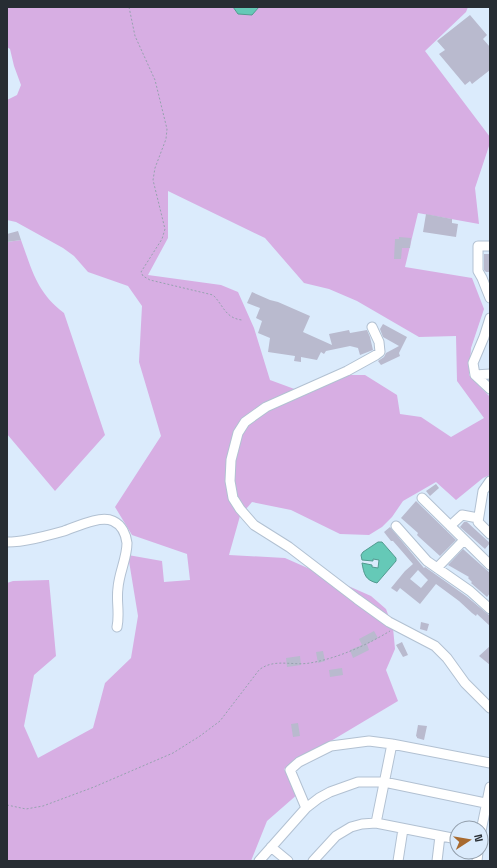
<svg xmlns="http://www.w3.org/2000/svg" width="497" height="868" font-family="'Space Grotesk',sans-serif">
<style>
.green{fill:#d7aee3;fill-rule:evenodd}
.water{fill:#65c9b7;stroke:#529a8f}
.building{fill:#b9bace;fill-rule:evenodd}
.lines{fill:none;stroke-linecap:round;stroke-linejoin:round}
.minor-casing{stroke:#b2c1d2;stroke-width:11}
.path{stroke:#96a2af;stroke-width:1;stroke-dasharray:2 2;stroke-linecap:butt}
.minor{stroke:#fff;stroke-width:9}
</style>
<rect width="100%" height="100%" fill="#dbebfc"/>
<!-- green -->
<path class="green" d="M7 7H233L238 14 252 15 259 7H468L466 12 425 51 490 137V143L475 188 479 224 418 213 405 267 472 278 484 309 471 348 469 375 490 397V475L483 478 456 500 436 482 403 501 392 517 382 527 369 535 340 534 291 510 252 502 240 516 229 555 285 558 371 596 386 609 393 628 395 649 386 670 398 701 284 769 299 793 267 821 251 861H7V583L13 581 49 580 56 656 34 675 24 726 38 758 93 728 105 683 131 658 138 616 128 555 162 561 164 582 190 580 187 554 132 535 115 507 161 436 139 362 142 306 128 286 88 272 74 256 63 248 16 222 7 220V100L17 95 21 85 14 66 10 49 7 47ZM168 191 265 238 304 283 329 289 357 301 419 337 456 336 457 381 484 418 451 437 421 417 400 414 397 395 365 375H333L308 394 270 380 254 328 238 292 221 285 148 275 168 238Z
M21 240C32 270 37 293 64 313L105 435 55 491 7 434V242Z"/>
<!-- water -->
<path class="water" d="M233 7H259L252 15 238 14Z
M378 542H382L396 558V561L377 583C365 580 364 574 362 563L372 565V567L378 568 379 560 373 559V561L362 560 361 555 363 552Z"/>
<!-- building -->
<path class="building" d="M470 15 487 35 483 39 490 47V70L472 84 470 81 465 85 439 54 445 50 437 41Z
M426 214 452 219V223L458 224 456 237 423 232Z
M18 231 21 240 7 242V234Z
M399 237 411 238 410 248H402L401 259H394L395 239H399Z
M484 254H490V272H486L484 270Z
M252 292 270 300 278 302 310 316 303 332 332 345 329 334 349 330 350 333 367 330 370 337 373 350 360 355 358 348 350 346 326 351 324 354 321 352 317 360 301 357V362L294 361 295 356 268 352 270 338 258 333 262 321 256 318 260 308 247 303Z
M383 324 407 337 399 353 400 356 381 365 378 361 384 357 386 353 399 346 383 337 380 329Z
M436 484 439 488 430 496 426 491Z
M416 501 456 540 440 556 419 537 417 535 418 533 401 518Z
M464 522H467L490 543 485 549 460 527Z
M390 527 424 568 425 567 466 596 490 616V626L477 614 476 616 472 613 459 601 436 584 420 604 400 588 397 592 391 588 405 571 413 564 393 541H391L387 536 384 532ZM418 570 428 580 421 588 410 579Z
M463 549 490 573V593L487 597 471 583 472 582 468 578 469 577 448 565Z
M421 622 429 624 427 631 420 629Z
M374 631 378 638 367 644 369 650 353 658 350 650 362 645 359 639Z
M402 642 408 655 403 657 396 645Z
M490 646V665L479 656Z
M323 651 325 661 318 663 316 652Z
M300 656 301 665 287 667 286 658Z
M342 668 343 675 330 677 329 670Z
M298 723 300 736 293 737 291 724Z
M418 725 427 726 424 740 417 738V737L416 736Z"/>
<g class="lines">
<defs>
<path id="minor" d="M490 246H478V271L482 278 490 298
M490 318 484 337 473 363 475 375 490 389
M372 327 379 342 380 352 376 355 347 371 266 407 245 422 238 433 231 460 230 481 233 498 240 509 254 525 289 547 357 599 389 622 435 646 447 658 465 683 490 708
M475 375 490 374
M490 481 483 491 478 522 490 534
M422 498 490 565
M396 526 427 561 470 591 490 609
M450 526 462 515 478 518
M7 542C25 542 46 536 64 531 76 527 100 515 113 521 122 525 126 535 127 543 127 558 119 573 118 588 116 601 120 613 117 627
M437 568 464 540
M306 808 290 770 299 762 331 746 369 741 392 744 490 763
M376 823 392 744
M481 831 490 787
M271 847 288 861
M259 861 306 808 319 798 330 792 358 782H384L490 804
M313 861 336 836 351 827 362 824 376 823 457 839
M398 861 403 829
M437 861 440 836
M477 861 478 852"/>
</defs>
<!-- minor casing -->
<use href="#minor" class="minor-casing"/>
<!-- path -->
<path class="path" d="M129 7 135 36 155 80 167 129 166 139 155 168 153 180 165 229 162 239 141 272 143 276 150 280 213 295C224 306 225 318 242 320
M7 805 26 809 43 806 94 787 173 753 200 736 220 721 259 670C274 658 292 666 310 663 338 658 365 646 390 631"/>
<!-- minor -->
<use href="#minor" class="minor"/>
</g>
<!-- border -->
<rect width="497" height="868" fill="none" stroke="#272d33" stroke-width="16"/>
<!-- north arrow -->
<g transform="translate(469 840) rotate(78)"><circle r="19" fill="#dbebfc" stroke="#939fac"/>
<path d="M0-3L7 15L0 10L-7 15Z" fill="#a86a2f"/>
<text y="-6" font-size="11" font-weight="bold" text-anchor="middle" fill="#272d33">N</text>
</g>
</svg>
